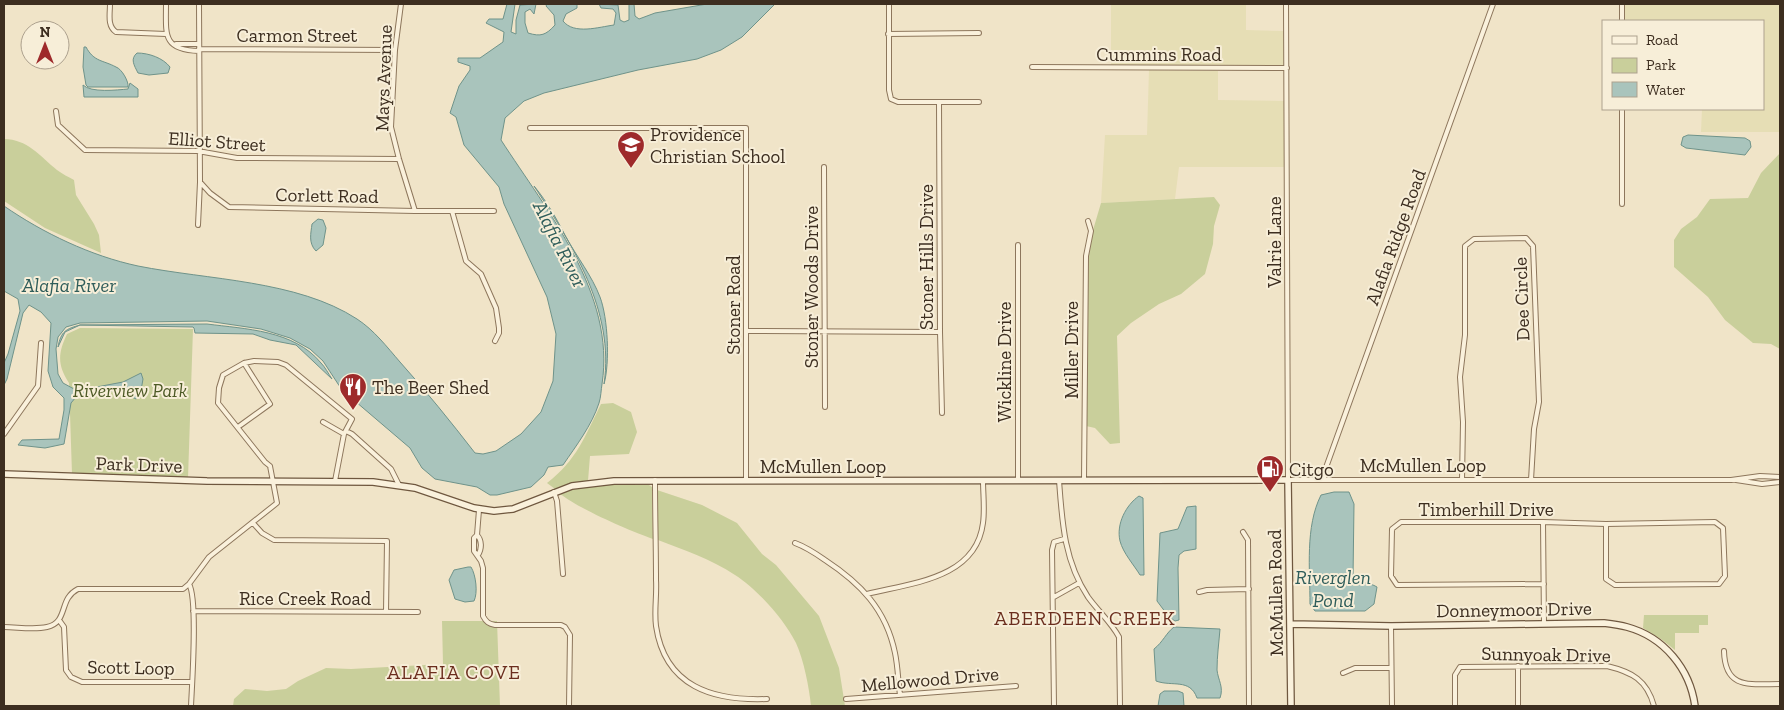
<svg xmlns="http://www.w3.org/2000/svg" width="1784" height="710" font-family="'Zilla Slab',serif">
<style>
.farmland{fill:#e6deb5}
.green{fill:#c9cf9b}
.water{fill:#a9c4bc;stroke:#6f938a}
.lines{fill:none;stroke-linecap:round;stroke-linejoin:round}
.street-casing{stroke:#8d765c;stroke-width:6}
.secondary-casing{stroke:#6f573f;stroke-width:8}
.street{stroke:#faf1dc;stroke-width:4}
.secondary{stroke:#faf1dc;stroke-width:5.5}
.labels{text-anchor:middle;stroke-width:4;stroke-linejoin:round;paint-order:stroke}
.street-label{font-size:19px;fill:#3d2e20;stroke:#f7eed8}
.poi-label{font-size:19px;fill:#3d2e20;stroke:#f7eed8;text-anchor:start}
.park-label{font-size:19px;font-style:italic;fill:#4d5a26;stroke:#f7eed8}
.water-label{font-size:20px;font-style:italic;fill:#2f5d5a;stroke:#f7eed8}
.neighbourhood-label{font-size:20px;letter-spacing:1px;fill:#6b2e1e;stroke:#f7eed8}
</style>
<rect width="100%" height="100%" fill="#f0e4c8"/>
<!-- farmland -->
<path class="farmland" d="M1111 4 1246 5V30L1284 31V66L1111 65Z
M1625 4H1780V132H1701L1702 109H1763V21H1625Z
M1149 70 1218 71V100L1285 101V167H1179L1175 199 1101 203 1105 135H1147Z"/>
<!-- green -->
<path class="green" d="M4 139C27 139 40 156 57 170 62 174 69 177 74 180L76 195 94 224 99 235 101 253 45 228 4 201Z
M1780 153V349L1771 344 1753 343 1725 320 1708 297 1674 267V240L1681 229 1697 217 1710 199 1748 198 1761 173Z
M1214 197 1220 205 1214 226 1213 244 1205 274 1181 294 1159 304 1131 323 1117 336 1120 443 1110 444 1095 428 1086 426 1088 256 1093 230 1101 203Z
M80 328 193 329 188 478 72 474 69 383C57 365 58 353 67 334Z
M613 403 631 412 637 432 629 454 590 456 588 481 555 489 547 483C577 460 585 436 601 404Z
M646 483 652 487 653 539C628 530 579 509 559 493 587 484 617 484 646 483Z
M657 490 702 505 737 523 762 554 776 565 819 616 839 668 845 706H811C809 687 804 661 796 643 784 619 757 589 735 575 711 559 684 550 658 540Z
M1644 615H1708V625H1699V633H1675V650L1661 639 1643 628Z
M442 621H497L500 706H233L234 699 245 689 267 691 286 689 298 681 326 668 351 669 443 664Z"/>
<!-- water -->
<path class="water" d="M507 4H515L511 32 516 34V20L520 5 536 4 534 14 530 9 525 12V23L528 33C541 37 546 35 555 25L554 15 546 6 547 4H577V8L566 14 563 21C574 35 599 27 614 25L616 13 613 9 601 8 599 4 618 5 620 20 624 22 629 20V4H634L635 16 639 19 655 13 707 4H775L742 37 721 50 697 59 638 70 544 93 524 101 505 118 501 140C547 211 616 294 602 384 601 390 601 397 599 403 592 425 576 446 563 465L548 467 544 475 531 487 497 495H490L477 487 435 479 422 468 410 448 342 390 323 361 310 349 290 338 261 329 207 321 80 323 66 327 58 337 56 349 58 374 63 383 74 389H86L123 382 141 373 143 379 140 396 136 399 118 390 76 397 71 403 64 444 45 448 18 445 22 440 59 439 64 410V398L53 387 48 371 51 323 41 312 29 305 23 313 7 379 4 385V363L8 354 20 311 18 299 4 291V206C43 233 91 256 138 266 208 280 297 280 357 319 374 330 387 347 400 362 426 391 451 422 475 453L483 454 496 451 521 434 541 412 553 381 556 334 547 297 504 204 499 187 464 145 456 117 450 113 459 86 470 70V66L458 62V58H480L503 42 504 32 486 23 489 19H503Z
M84 47H86C94 62 103 60 116 67 122 69 129 82 128 87H88L86 85 83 67Z
M137 53C149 53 163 58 170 67L168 73 149 75 138 73C134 65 130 59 137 53Z
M130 83 138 89V97H84L83 85C91 93 117 90 128 89Z
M1688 135 1745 138 1750 141 1751 147 1745 155 1686 148 1681 145 1683 137Z
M534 186C548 203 556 218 566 237 577 257 592 276 600 297 608 318 610 363 604 384 615 311 572 244 534 186Z
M318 219 323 220 326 228 323 245 316 251C308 243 311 233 312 224Z
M207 324C245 329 294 330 321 363 325 367 328 373 332 379L296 345 270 340 253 334 195 333 194 328 193 327 80 325 65 332 58 347C61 331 66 329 80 325Z
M1334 492H1349L1354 504 1353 578C1361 584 1369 582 1377 587L1374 604 1365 611H1315L1310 604C1310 569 1305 527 1321 495Z
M1139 496 1143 498 1144 575H1140C1134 565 1123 553 1120 541 1116 524 1126 505 1139 496Z
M1196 506V549L1184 551 1179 555 1178 568 1179 620 1175 621 1169 617 1157 601 1160 533 1178 529 1187 507Z
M468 567H471C476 575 478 593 474 601L465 602 455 599 449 580 454 570Z
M1174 627 1220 629C1219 642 1217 656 1217 670 1218 680 1224 687 1220 698H1197C1190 678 1172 687 1156 681L1154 649C1163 642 1166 633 1174 627Z
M1164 691H1178L1183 693 1184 706H1158L1160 694Z"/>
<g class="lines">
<defs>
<path id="street" d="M110 4C110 14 107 26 116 32L166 34
M166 4C166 34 162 50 199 51
M199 4 200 182 210 193 229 207 415 211H494
M401 4 395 50 391 127 399 159 415 211
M889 4V90L891 99 898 102H979
M1286 4 1288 480H1731L1760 476 1780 477
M1622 21V4
M888 34 979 33
M176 44H199
M199 49 395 50
M1032 67 1287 68
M939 102 940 332 942 413
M56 111 58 125 85 150 198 151 237 158 399 159
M530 128H746V481
M824 167 825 407
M1622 204V109
M452 211 466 261 481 274 496 308 499 328V333L495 341
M198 225 200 182
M1018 245V480
M746 331 940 332
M323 422 344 434
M238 427 270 404 244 363
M346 431 352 434 391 469 399 485
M4 434 38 386 41 343
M655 480C655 514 656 547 656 580 657 595 654 611 656 626 665 687 713 701 767 699
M1059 480C1062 521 1064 561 1088 597 1098 611 1111 622 1119 637L1120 706
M1084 480 1086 256 1091 231 1088 221
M1324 480V473L1493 4
M1462 480 1463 422 1460 377 1465 335V246L1474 239 1526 238 1533 246 1539 402 1534 429 1531 480
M1736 480 1762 484 1780 482
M554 492 557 501 563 574
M479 510 477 535 474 538V551L481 561 483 568V616C486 622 489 624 495 625H561L565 627 570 635 569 706
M1543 522 1544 624
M1715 522 1723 528 1725 576 1719 584 1615 585 1606 579V524Z
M253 523 262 533 274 540 387 541 386 612
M1243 532 1248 540 1249 706
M477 535C482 540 482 549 478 555
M795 543C806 547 815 553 825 560 860 583 886 609 895 653 898 667 898 681 900 695
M189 584C198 599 192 684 191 706
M1544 584 1397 585 1391 576 1392 529 1401 522H1543L1606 524
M1199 592 1207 590 1249 589
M867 594C911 583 976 579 983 523 985 509 983 494 983 480
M1054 597 1079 583
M193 611 418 612
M59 620 64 627 66 670 71 677 82 682H192
M1391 626 1392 706
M4 627C17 627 34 630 47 627 69 622 58 599 78 589H183L189 584 209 557 277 503 270 466 265 462 218 403 219 388 223 375 244 363 254 361 278 362 286 365 352 419 344 434 335 481
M1724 651C1725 690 1750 684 1780 684
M1518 666V706
M1343 673 1355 668H1391
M846 699 1016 686
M1054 706 1052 550 1054 542 1064 539
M1455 706V675L1460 667 1607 666C1632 672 1647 680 1654 706"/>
<path id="secondary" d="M4 474 207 481 373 482 415 488 474 508 494 511 513 509 572 486 614 481 1288 480 1291 706
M1291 624 1391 626 1604 623C1612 624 1620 625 1627 627 1664 637 1690 669 1695 706"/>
</defs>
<!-- street casing -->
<use href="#street" class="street-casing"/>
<!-- secondary casing -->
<use href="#secondary" class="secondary-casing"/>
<!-- street -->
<use href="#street" class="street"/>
<!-- secondary -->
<use href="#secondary" class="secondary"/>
</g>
<!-- icons -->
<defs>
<symbol id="school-pin" viewBox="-11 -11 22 30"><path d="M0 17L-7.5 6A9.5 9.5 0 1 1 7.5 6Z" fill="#9e2a2b" stroke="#f7eed8"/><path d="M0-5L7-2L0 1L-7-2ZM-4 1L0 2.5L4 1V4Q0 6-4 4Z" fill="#fff"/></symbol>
<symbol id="restaurant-pin" viewBox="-11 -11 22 30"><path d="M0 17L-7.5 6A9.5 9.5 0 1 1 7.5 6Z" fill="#9e2a2b" stroke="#f7eed8"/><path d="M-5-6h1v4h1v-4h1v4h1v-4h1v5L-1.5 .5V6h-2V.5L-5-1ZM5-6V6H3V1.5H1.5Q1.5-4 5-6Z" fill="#fff"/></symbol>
<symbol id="fuel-pin" viewBox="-11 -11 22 30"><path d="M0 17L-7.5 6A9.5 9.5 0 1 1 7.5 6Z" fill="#9e2a2b" stroke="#f7eed8"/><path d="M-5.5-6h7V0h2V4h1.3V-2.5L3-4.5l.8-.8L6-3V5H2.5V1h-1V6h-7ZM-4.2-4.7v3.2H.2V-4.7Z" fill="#fff"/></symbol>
</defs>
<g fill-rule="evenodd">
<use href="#school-pin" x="615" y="129" width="32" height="43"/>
<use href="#restaurant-pin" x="337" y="371" width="32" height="43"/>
<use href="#fuel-pin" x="1254" y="453" width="32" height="43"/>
</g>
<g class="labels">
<!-- street labels -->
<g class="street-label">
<text x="297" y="42">Carmon Street</text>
<text x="1159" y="61">Cummins Road</text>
<text transform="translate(383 78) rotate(-88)" y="7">Mays Avenue</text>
<text transform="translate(217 141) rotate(4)" y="7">Elliot Street</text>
<text transform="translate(327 195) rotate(1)" y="7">Corlett Road</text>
<text transform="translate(1395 237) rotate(-70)" y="7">Alafia Ridge Road</text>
<text transform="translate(1274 242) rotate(-90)" y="7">Valrie Lane</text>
<text transform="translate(926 257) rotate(-90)" y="7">Stoner Hills Drive</text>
<text transform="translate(811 287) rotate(-90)" y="7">Stoner Woods Drive</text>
<text transform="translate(1521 299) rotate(-92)" y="7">Dee Circle</text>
<text transform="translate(733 305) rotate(-90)" y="7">Stoner Road</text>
<text transform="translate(1071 350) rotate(-90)" y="7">Miller Drive</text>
<text transform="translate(1004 362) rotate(-90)" y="7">Wickline Drive</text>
<text transform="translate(139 464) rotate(2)" y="7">Park Drive</text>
<text x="1423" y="472">McMullen Loop</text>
<text x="823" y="473">McMullen Loop</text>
<text x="1486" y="516">Timberhill Drive</text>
<text transform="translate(1275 593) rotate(-91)" y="7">McMullen Road</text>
<text x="305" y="605">Rice Creek Road</text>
<text transform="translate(1514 609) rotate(-1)" y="7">Donneymoor Drive</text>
<text transform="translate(1546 654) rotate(1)" y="7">Sunnyoak Drive</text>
<text transform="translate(131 667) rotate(1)" y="7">Scott Loop</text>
<text transform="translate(930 679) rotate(-5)" y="7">Mellowood Drive</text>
</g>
<!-- poi labels -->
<g class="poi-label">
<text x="650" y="141">Providence<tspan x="650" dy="22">Christian School</tspan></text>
<text x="372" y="394">The Beer Shed</text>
<text x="1289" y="476">Citgo</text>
</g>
<!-- park labels -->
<g class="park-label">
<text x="130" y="397">Riverview Park</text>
</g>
<!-- water labels -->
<g class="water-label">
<text transform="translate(560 244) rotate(63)" y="7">Alafia River</text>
<text x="69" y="292">Alafia River</text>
<text x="1333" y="584">Riverglen<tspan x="1333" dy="23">Pond</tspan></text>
</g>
<!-- neighbourhood labels -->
<g class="neighbourhood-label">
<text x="1085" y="625">ABERDEEN CREEK</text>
<text x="454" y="679">ALAFIA COVE</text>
</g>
</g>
<!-- border -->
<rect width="1784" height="710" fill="none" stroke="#3d2e20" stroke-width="10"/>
<!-- legend -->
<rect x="1602" y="20" width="162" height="90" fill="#f7eed8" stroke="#ada18e"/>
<rect x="1612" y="36" width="25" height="8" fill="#faf1dc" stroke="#ada18e"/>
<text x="1646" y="45" font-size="15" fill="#3d2e20">Road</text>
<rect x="1612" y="58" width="25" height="15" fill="#c9cf9b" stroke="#ada18e"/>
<text x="1646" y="70" font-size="15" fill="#3d2e20">Park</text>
<rect x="1612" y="82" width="25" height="15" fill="#a9c4bc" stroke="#ada18e"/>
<text x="1646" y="95" font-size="15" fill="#3d2e20">Water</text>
<!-- north arrow -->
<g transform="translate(45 45)"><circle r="24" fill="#f7eed8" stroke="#ada18e"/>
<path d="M0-4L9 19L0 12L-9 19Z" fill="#9e2a2b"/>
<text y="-8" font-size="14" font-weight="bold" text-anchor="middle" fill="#3d2e20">N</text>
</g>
</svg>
